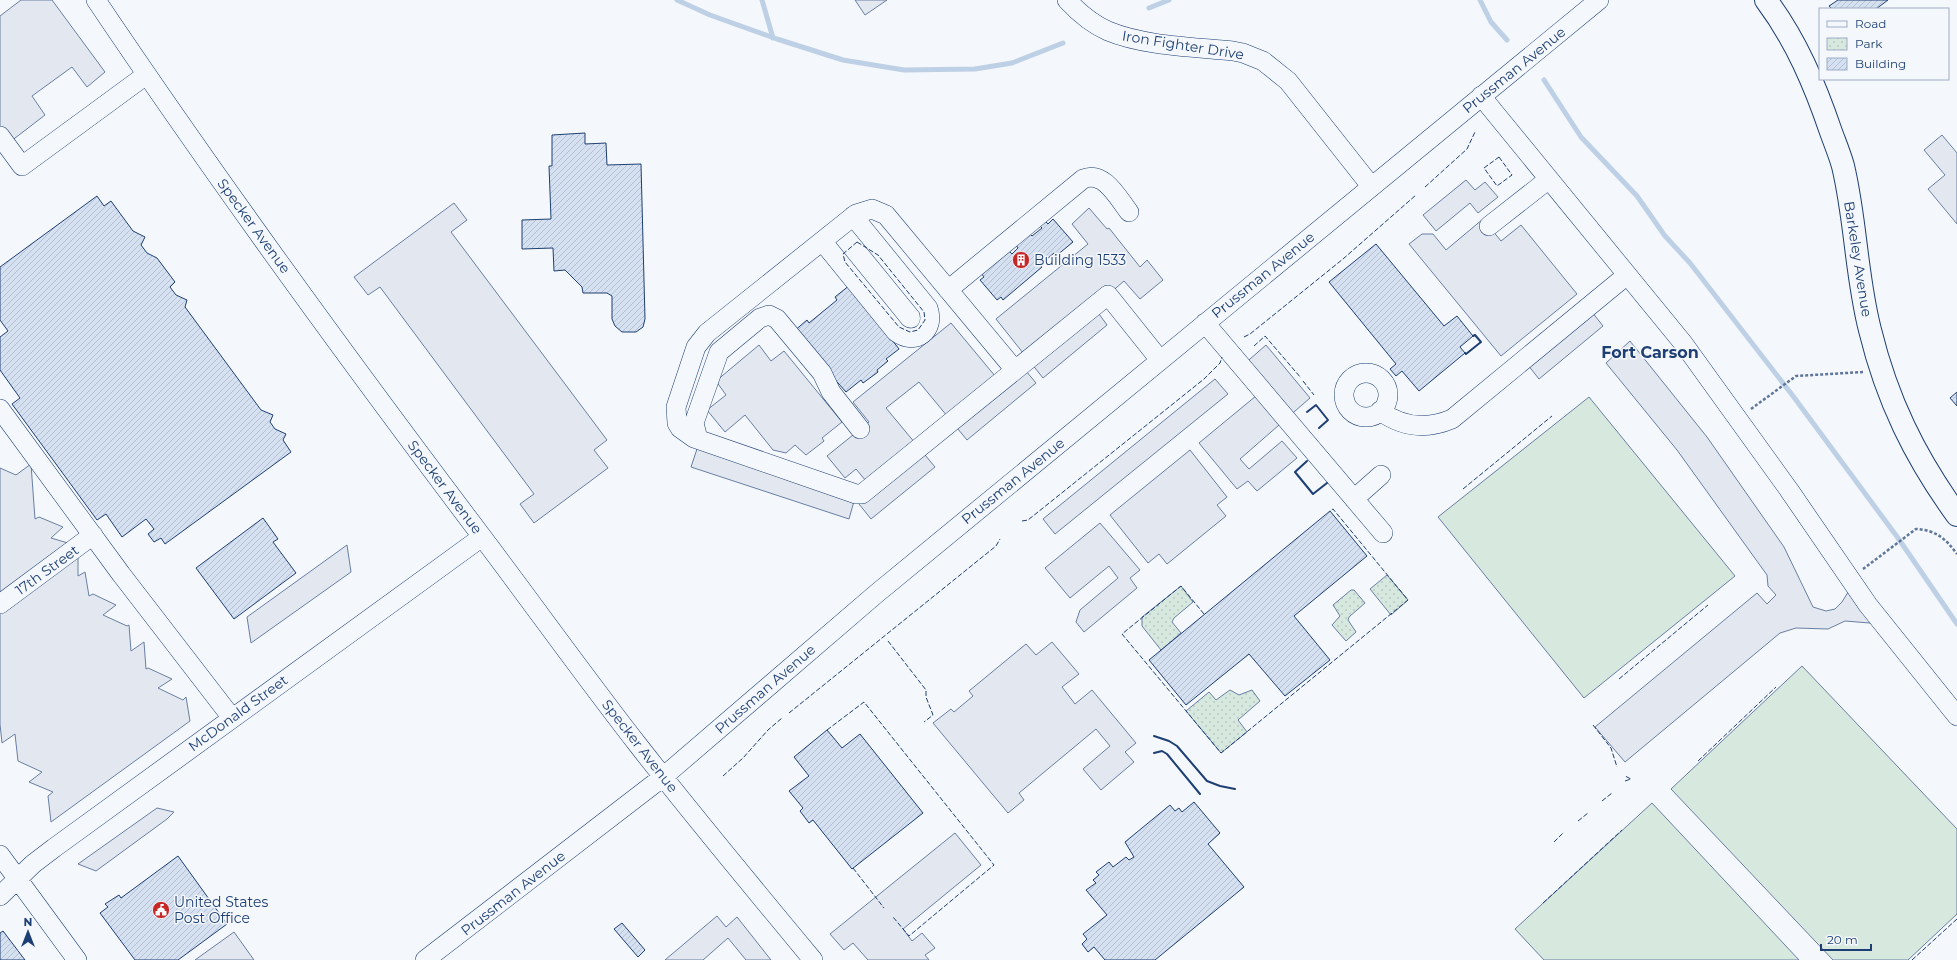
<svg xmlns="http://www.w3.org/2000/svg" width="1957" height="960" font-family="Montserrat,sans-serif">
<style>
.grass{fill:#d7e8df;stroke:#687fa3}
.park{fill:url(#park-dots);stroke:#687fa3}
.parking{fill:#e3e8f0;stroke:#687fa3}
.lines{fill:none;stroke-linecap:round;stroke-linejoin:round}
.stream{stroke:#bed0e5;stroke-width:5}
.building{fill:url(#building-hatch);stroke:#1d3f73}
.minor-casing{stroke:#1d3f73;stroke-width:20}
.major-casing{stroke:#1d3f73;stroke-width:24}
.path{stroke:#5e769c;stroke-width:2.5;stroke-dasharray:3 2;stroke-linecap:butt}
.minor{stroke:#f4f7fb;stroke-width:19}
.major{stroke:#f4f7fb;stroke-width:22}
.fence{stroke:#1d3f73;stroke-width:1;stroke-dasharray:5 2;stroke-linecap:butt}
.wall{stroke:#1d3f73;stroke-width:2}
.labels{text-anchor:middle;stroke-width:3;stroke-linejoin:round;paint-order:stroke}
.street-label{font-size:14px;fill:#1d3f73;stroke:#f4f7fb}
.poi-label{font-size:14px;fill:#1d3f73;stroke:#f4f7fb;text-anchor:start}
.quarter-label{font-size:16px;font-weight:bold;fill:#1d3f73;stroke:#f4f7fb}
</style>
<defs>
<pattern id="park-dots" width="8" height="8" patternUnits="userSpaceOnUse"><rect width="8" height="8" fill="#d7e8df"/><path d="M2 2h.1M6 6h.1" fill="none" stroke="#b8c8c3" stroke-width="1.8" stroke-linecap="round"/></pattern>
<pattern id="building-hatch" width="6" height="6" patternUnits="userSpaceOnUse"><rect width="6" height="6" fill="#d5e0f0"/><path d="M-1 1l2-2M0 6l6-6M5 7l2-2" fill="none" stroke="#b6c1d1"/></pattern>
</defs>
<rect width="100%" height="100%" fill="#f4f7fb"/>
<!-- grass -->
<path class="grass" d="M1589 397 1735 576 1584 698 1438 517Z
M1802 666 1957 829V914L1908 960H1833L1671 789Z
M1652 803 1799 960H1544L1515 929Z"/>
<!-- park -->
<path class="park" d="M1387 575 1408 600 1391 615 1370 589Z
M1181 586 1193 602 1174 618 1172 622 1181 633 1161 650 1142 626V617Z
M1351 590H1354L1365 603 1349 617 1348 620 1356 632 1346 641 1332 625 1340 616 1333 605Z
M1230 690 1239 695 1252 690 1260 701 1238 720 1247 732 1221 753 1186 711 1209 692 1216 700Z"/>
<!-- parking -->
<path class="parking" d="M21 0H52L105 72 87 87 72 67 32 96 45 115 6 145 0 137V16Z
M855 0H887L865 15Z
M1942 135 1957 153V224L1928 189 1945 175 1924 150Z
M1466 180 1475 190 1485 182 1498 197 1478 213 1470 203 1436 231 1423 215Z
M454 203 467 220 451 232 607 440 594 450 608 468 534 523 520 504 534 494 380 287 368 295 354 277Z
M1089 208 1107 229 1109 228 1140 267 1147 260 1163 280 1140 299 1124 281 1094 307 1107 325 1043 378 996 319 1088 244 1072 224Z
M1483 219 1501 241 1521 225 1577 294 1501 356 1409 244 1422 234H1433L1446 250Z
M1588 307 1603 326 1539 379 1524 360Z
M951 323 1000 382 1021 365 1036 383 967 440 919 382 886 408 935 467 871 519 859 504 862 494 871 487 856 469 845 478 827 456 869 422 853 402Z
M1630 341 1707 437 1784 547 1813 607 1826 611 1835 609 1842 602 1853 584 1882 624 1845 621 1828 629 1796 628 1780 633 1625 762 1595 727 1757 593 1767 604 1776 595 1768 586 1767 575 1677 450 1606 363Z
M759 345 771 361 784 351 842 422 822 438 824 441 806 455 795 445 786 453 773 450 745 415 725 432 707 410 726 395 716 381Z
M1266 345 1310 398 1240 459 1249 469 1282 441 1297 458 1257 491 1248 481 1237 489 1199 443 1262 391 1242 366Z
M1215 379 1228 394 1055 534 1043 519Z
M700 440 856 494 849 519 691 467Z
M1190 450 1227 497 1217 505 1226 516 1167 564 1159 554 1148 563 1110 515Z
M31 464 35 519 39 517 63 527 51 538 78 546V576L85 572 89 596 93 594 116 605 103 615 127 626 129 625 131 651 144 642 146 669 148 668 172 679 158 688 183 700 186 697 190 721 51 822 48 796 53 792 29 782 42 772 18 761 15 734 2 743 0 724V468L16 475Z
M1100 523 1140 570 1130 578 1137 588 1084 632 1076 622 1080 610 1118 578 1109 566 1070 598 1045 568Z
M347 545 351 572 251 643 247 617Z
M1052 642 1079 674 1062 687 1075 704 1092 690 1136 743 1125 752 1134 762 1101 790 1083 769 1110 746 1096 729 1019 793 1024 800 1008 813 933 723 951 709 954 712 973 696 969 691 1026 644 1036 655Z
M157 808 174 812 167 819 96 871 78 864Z
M955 833 981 865 903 929 912 941 922 933 935 948 925 955 929 960H868L853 943 844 950 830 934Z
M717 916 726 927 737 917 771 960H746L728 938 703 960H665Z
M234 932 254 960H195Z"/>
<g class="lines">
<!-- stream -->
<path class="stream" d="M677 0 710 15 777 39 843 60 904 70 975 69 1012 63 1063 43
M762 0 773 38
M1480 0 1491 22 1507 40
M1149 8 1169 0
M1544 80 1581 137 1637 196 1665 236 1690 263 1793 396 1898 538 1957 624"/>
</g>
<!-- building -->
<path class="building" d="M1838 0H1888L1876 9H1832L1829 6Z
M585 133V144L606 143 607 165 641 164 645 319 643 327 636 332H622L615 326 612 319V296L607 293H583L582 287 565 270 554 271 553 248 522 249V220L551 219 549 166H552V135Z
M97 196 104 206 111 201 133 231 145 237 141 245 147 253 157 258 175 282 170 287 176 295 187 300 185 307 261 410 273 415 270 422 275 429 286 434 283 440 291 452 165 544 161 538 154 542 148 534 154 529 146 519 122 537 106 514 97 520 12 404 20 398 0 370V337L8 331 0 320V267Z
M1053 219 1073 242 1056 256 1054 253 1040 265 1042 267 1003 300 1001 297 997 300 980 280 984 277 981 273 1009 251 1012 254 1018 248 1016 245 1030 234 1032 236 1042 228 1040 226 1045 221 1048 224Z
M1376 244 1444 326 1457 316 1473 336 1460 347 1465 353 1419 391 1402 371 1396 376 1390 369 1396 364 1329 282Z
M850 285 899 349 886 359 888 361 877 370 878 372 863 383 861 380 846 392 793 332 807 320 809 323 837 300 835 297Z
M1957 392V406L1950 398Z
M1330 511 1367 556 1294 616 1330 660 1285 696 1249 654 1186 705 1149 660Z
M263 518 278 539 273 542 296 573 234 619 196 568Z
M827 730 842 748 860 734 923 813 852 869 813 820 809 823 800 811 803 808 789 791 809 776 794 757Z
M1194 802 1220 833 1208 844 1244 887 1155 960H1105L1094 947 1088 952 1082 944 1087 939 1083 934 1107 915 1086 890 1096 883 1093 880 1099 875 1096 872 1109 862 1113 867 1126 857 1129 860 1134 857 1125 842 1170 805 1175 811 1179 808 1182 812Z
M178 856 227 924 178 960H135L100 913 108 907 105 904 119 895 121 898Z
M622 923 645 950 638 957 614 929Z
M3 931 25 960H0V933Z"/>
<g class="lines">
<defs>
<path id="minor" d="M96 0C219 183 350 362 483 538 535 607 585 677 638 745 695 818 754 889 813 960
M1067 0C1079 13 1092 24 1108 31 1144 46 1194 47 1233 51L1243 53 1263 61 1288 81 1371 186
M1481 96 1683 343 1789 490 1868 605 1957 716
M0 136 22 166 146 75
M1489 226 1549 179
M822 241 896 332C916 347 936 330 928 308L853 216
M948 290 1083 179C1104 170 1118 198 1129 212
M1205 323 1383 533
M1015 370 886 215 872 209 856 214 707 333 696 347 676 407 677 423 680 428 694 438 856 494H862L1108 295 1160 360
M1344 395a22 22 0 1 1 44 0a22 22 0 1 1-44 0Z
M0 409 121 574 232 718
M1380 411C1402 427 1426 430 1452 419L1627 275
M698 439 694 423 719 352 760 318 769 315 777 319 822 373 831 392 860 429
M1354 499 1381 475
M0 604 93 535
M0 855 77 960
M0 896 33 864 54 848 482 537
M425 960 663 777 876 594 1599 0"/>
<path id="major" d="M1766 0C1796 40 1815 85 1831 132 1835 143 1840 155 1843 166 1856 220 1856 276 1870 330 1887 400 1915 457 1957 515"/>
</defs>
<!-- minor casing -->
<use href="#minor" class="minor-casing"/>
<!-- major casing -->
<use href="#major" class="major-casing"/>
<!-- path -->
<path class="path" d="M1751 409 1796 376 1863 372
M1863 569 1916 529C1936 530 1946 539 1957 554"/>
<!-- minor -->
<use href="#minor" class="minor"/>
<!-- major -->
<use href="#major" class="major"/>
<!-- fence -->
<path class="fence" d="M1499 157 1512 175 1497 186 1484 168Z
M1425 187 1467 149 1475 132
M857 242 878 255 924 312 925 320 918 330 910 332 899 327 845 262 843 254Z
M1244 337 1250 334 1343 259 1416 195
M1254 346 1265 336 1301 378
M1303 381 1314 395
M1463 489 1552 416
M1022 521 1028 520 1204 379 1220 363 1222 357
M1204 614 1181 586 1122 634 1221 753 1408 600 1333 509 1330 511
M888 641 926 690V697L933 715 924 722
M1619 679 1708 605
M789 713 996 546 1000 539
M1593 725 1611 748 1617 767
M827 730 864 702 994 865 909 936 893 917
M1698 761 1776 687
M723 776 743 758 768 730 782 718
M1625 781 1631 779 1625 776
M1602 801 1612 793
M1578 821 1588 813
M1554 842 1564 832
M853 868 884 908
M1543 903 1622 830
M1912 960 1957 919"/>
<!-- wall -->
<path class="wall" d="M1465 353 1466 354 1481 342 1475 335 1473 336
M1307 412 1316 405 1328 420 1319 428
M1307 461 1295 472 1313 494 1327 483
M1154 736 1169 741 1177 746 1207 781 1220 786 1235 789
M1154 753 1162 751 1167 754 1200 794"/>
</g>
<!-- icons -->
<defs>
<symbol id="building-disc" viewBox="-11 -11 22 22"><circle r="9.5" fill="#c62828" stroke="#f4f7fb"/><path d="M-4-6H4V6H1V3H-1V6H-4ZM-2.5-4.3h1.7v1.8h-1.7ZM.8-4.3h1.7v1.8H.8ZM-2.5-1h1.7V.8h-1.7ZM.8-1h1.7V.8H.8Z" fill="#fff"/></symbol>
<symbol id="civic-disc" viewBox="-11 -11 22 22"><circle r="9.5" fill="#c62828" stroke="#f4f7fb"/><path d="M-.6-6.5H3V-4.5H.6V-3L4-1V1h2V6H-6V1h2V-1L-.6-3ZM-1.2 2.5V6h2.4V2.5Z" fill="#fff"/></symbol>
</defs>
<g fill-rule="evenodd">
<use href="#building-disc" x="1011" y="250" width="20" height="20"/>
<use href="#civic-disc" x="151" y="900" width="20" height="20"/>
</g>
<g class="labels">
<!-- street labels -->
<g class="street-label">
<text transform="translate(1183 45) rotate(9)" y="5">Iron Fighter Drive</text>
<text transform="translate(1514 70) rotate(-39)" y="5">Prussman Avenue</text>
<text transform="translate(254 226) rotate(54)" y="5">Specker Avenue</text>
<text transform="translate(1858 259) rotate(81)" y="5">Barkeley Avenue</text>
<text transform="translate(1263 275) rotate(-39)" y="5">Prussman Avenue</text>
<text transform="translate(1013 481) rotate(-39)" y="5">Prussman Avenue</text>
<text transform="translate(445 487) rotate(53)" y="5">Specker Avenue</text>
<text transform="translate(47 570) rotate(-36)" y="5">17th Street</text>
<text transform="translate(765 689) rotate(-41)" y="5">Prussman Avenue</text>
<text transform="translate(238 713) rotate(-36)" y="5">McDonald Street</text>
<text transform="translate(640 746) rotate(52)" y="5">Specker Avenue</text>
<text transform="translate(513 893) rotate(-38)" y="5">Prussman Avenue</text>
</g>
<!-- poi labels -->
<g class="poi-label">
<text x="1034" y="265">Building 1533</text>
<text x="174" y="907">United States<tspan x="174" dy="16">Post Office</tspan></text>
</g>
<!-- quarter labels -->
<g class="quarter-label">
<text x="1650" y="358">Fort Carson</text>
</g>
</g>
<!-- legend -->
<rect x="1819" y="8" width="130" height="72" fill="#f4f7fb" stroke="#9eadc5"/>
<rect x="1827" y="21" width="20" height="6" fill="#f4f7fb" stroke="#9eadc5"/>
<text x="1855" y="28" font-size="12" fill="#1d3f73">Road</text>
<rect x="1827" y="38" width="20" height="12" fill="url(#park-dots)" stroke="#9eadc5"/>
<text x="1855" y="48" font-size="12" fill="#1d3f73">Park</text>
<rect x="1827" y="58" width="20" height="12" fill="url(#building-hatch)" stroke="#9eadc5"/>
<text x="1855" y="68" font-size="12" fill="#1d3f73">Building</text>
<!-- north arrow -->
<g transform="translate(28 932)" stroke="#f4f7fb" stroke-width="3" paint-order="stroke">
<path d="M0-3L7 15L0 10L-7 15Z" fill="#1d3f73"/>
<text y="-6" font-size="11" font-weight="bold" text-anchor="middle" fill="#1d3f73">N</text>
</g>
<!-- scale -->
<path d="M1821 944v6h50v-6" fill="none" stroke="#1d3f73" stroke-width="2"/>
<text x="1827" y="944" font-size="12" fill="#1d3f73" stroke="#f4f7fb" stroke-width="3" paint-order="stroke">20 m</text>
</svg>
